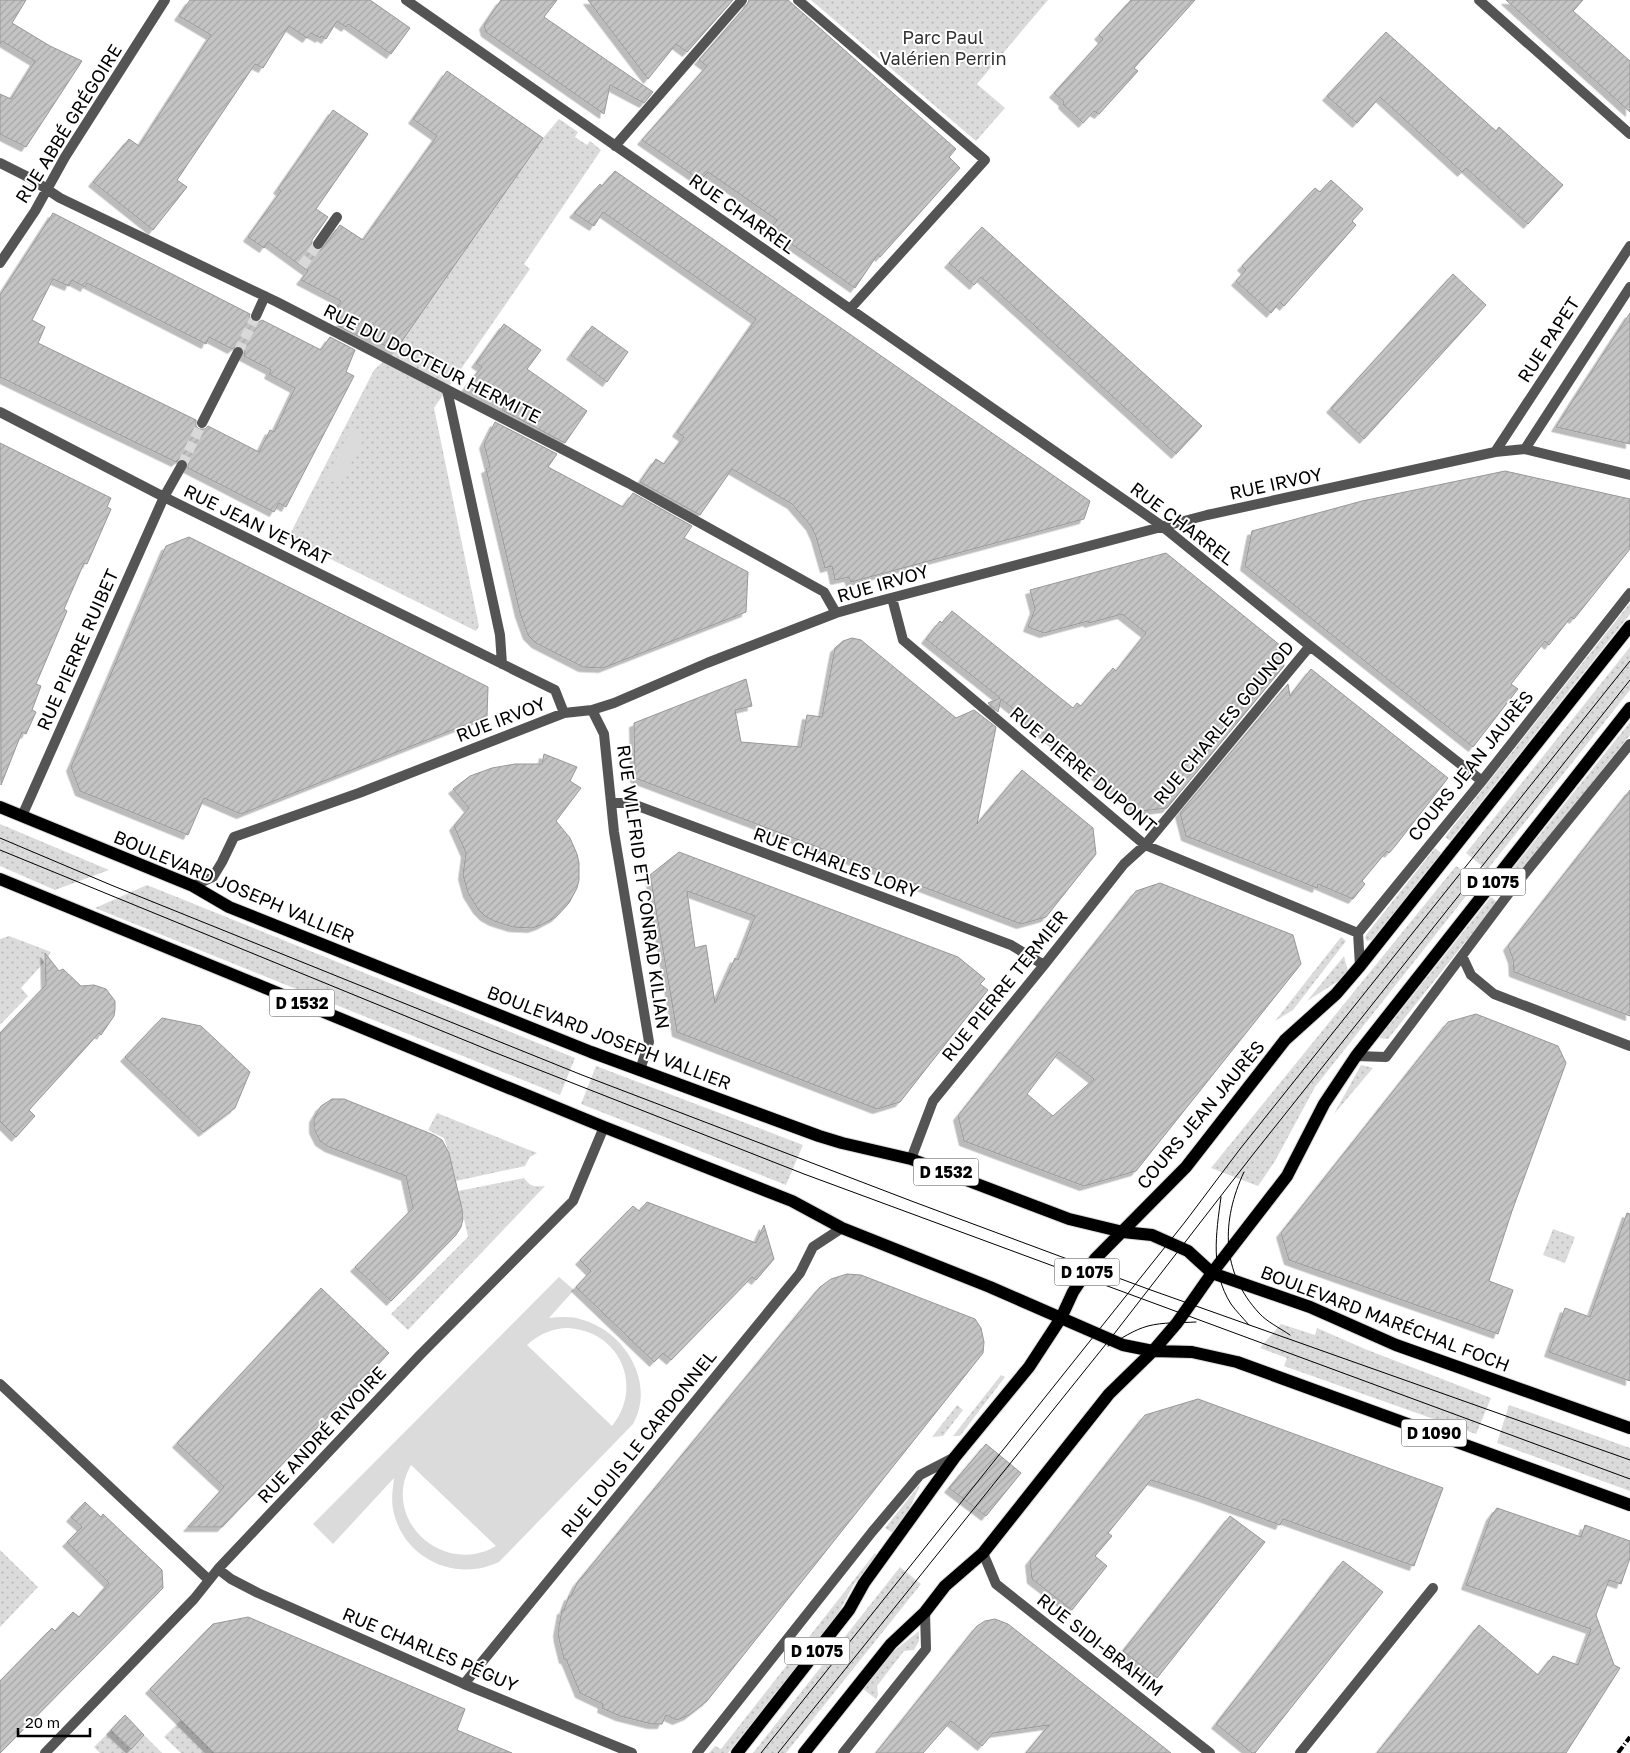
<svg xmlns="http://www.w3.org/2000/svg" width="1630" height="1753" font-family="'Golos Text',sans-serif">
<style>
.grass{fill:url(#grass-dots)}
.garden{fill:#dbdbdb;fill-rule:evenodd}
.building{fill:url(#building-hatch);stroke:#989898;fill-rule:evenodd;filter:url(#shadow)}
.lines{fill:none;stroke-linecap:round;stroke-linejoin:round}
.street-tunnel{stroke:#d9d9d9;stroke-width:10;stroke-dasharray:10 5;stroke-linecap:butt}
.primary-casing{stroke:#dbdbdb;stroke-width:14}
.street{stroke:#545454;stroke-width:10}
.primary{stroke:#000;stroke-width:12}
.tram{stroke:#000;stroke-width:1}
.rail{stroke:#000;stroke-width:4;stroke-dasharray:8 2.5 1 2.5;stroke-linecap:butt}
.labels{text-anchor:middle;stroke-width:4;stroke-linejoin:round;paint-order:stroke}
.shield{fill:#fff;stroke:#4c4c4c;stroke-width:1}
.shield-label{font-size:16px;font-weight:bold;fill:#000}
.park-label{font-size:18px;fill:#323232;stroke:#fff}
.street-label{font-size:18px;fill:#000;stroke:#fff}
</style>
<defs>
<pattern id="grass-dots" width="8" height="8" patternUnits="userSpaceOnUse" patternTransform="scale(1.25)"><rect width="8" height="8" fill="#dbdbdb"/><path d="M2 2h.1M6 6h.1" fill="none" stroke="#bababa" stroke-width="1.8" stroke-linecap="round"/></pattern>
<pattern id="building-hatch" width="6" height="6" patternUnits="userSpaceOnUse" patternTransform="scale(1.25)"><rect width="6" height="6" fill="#c4c4c4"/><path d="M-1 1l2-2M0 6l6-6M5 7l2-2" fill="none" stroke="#a7a7a7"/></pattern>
<filter id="shadow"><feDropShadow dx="-4.5" dy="4.5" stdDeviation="0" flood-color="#0004"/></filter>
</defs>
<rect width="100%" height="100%" fill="#fff"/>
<!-- grass -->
<path class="grass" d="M811 0H1048L977 84 1005 108 976 141Z
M559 119 578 132 575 137 587 145 590 141 601 150 524 264 530 269 434 408 479 626 476 631 288 538 374 370 395 351 543 138Z
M1630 603V614L1450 841 1445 837Z
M1630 647V690L1487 870 1466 853Z
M1630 722V735L1513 882 1506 877Z
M0 824 109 870 55 890 0 866Z
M1435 848 1441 853 1372 940 1367 941 1365 938 1366 935Z
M1456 866 1478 881 1315 1087 1275 1161 1258 1186 1211 1168Z
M147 885 575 1058 560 1095 95 908Z
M1491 897 1497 902 1388 1039 1379 1038Z
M9 936 51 952 47 959 21 988 28 996 0 1025V939Z
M1341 937 1346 941 1293 1010 1275 1021Z
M1344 956 1348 971 1340 980 1307 1001Z
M1361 1065 1373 1068 1334 1114Z
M596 1066 803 1145 786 1185 581 1104Z
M437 1113 537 1153 530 1157 525 1166 456 1181 449 1153 444 1138 428 1130Z
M524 1178C531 1187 534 1187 545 1186L408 1330 391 1314 468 1237 458 1191Z
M1553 1229 1575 1237 1565 1263 1543 1255Z
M1281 1324 1315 1335 1317 1328 1365 1349 1491 1398 1476 1434 1284 1366 1287 1358 1260 1348Z
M1001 1375 1005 1377 960 1436H953Z
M957 1405 963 1410 943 1436 932 1437Z
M1509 1405 1630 1448V1491L1497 1443Z
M921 1483 905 1519 893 1533 885 1528Z
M0 1550 38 1587 0 1627Z
M875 1553 877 1555 854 1584 838 1614 728 1753H709L715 1746 721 1749Z
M900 1567 921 1584 786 1753H753Z
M919 1631V1641L914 1650 904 1651 877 1686 878 1695 876 1699 863 1689 889 1655Z
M181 1720 214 1753H181L164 1737Z
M111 1730 131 1749 144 1735 162 1753H100L94 1747Z"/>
<!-- garden -->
<path class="garden" d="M351 430 365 436 340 485 326 479Z
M559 1277 574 1290 549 1318C560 1317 572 1316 583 1320 625 1332 656 1383 633 1424L499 1562C455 1583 402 1558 393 1509 391 1498 393 1488 394 1478L333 1544 313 1524ZM568 1328C620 1331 644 1386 612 1426L527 1345C537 1335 553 1328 568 1328ZM411 1465 496 1546C443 1577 380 1519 411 1465Z"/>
<!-- building -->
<path class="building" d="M0 0H26L12 23 50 46 82 61 26 147 0 134V94L11 99 35 61 2 41 0 44Z
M190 0H370L410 28 391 54 348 24 346 27 337 21 326 39 321 36 320 38 311 33 307 38 289 26 263 68 255 64 177 180 187 187 153 230 93 182 129 139 139 146 211 35 179 16Z
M501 0H557L544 17 653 92 644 103 610 85 604 114 486 32 484 25Z
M588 0H733L687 52 676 44 648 79Z
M749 0H788L956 149 949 157 960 168 880 257 878 254 855 288 770 229 777 220 708 172 700 180 642 140 707 66 699 60 747 5Z
M1131 0H1195L1134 68 1138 71 1099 114 1094 111 1083 123 1063 104 1064 102 1054 93 1103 39 1099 35Z
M1506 0H1583L1573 11 1630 61V112Z
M1386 32 1496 131 1499 127 1563 185 1528 224 1466 168 1462 172 1380 97 1357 123 1327 96Z
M447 71 543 138 395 351 362 334 360 337 338 326 344 318 334 311 341 301 301 280 308 271 268 242 264 248 248 237 281 191 278 189 333 110 368 134 316 209 328 217 312 240V246L314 250H321L340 225 363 240 437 136 413 119Z
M615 171 1090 501 1084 519 851 582 849 577 835 580 832 566 825 568 816 537 811 526 792 504 732 469 700 515 640 482 656 459 664 464 684 437 677 432 756 319 603 212 594 226 574 213 600 184 602 186Z
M1331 180 1363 209 1352 221 1356 225 1284 306 1280 302 1271 313 1236 281 1246 270 1242 266 1315 188 1320 192Z
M53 213 250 314 249 317 253 322 257 323 262 320 321 350 330 337 355 350 346 372 354 376 286 507 279 503 274 512 188 468V462L185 459H179L176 462 0 377V295ZM53 279 69 286 72 280 85 287 87 283 206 344 209 337 232 349 237 345 242 346 245 351 244 356 271 370 269 374 295 388 274 432 270 430 259 452 208 426 205 429H199L196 426V420L38 343 45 327 32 320Z
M982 227 1202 426 1176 454 981 277 974 285 949 263Z
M1453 274 1486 305 1364 439 1331 408Z
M1630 313V444L1556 427 1577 394Z
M504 324 541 350 527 369 587 411 565 443 502 410 504 407 466 387 482 367 476 363Z
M592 326 628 352 607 382 571 355Z
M495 422 557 454 548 467 623 507 633 493 692 526 684 538 748 572 746 612 603 668 583 667 536 643 528 635 520 613 486 469 490 467 484 444Z
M0 443 111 498 107 507 111 509 87 564 84 563 64 609 67 611 36 684 41 686 32 710 36 712 26 734 22 732 1 785Z
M1505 471 1630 499V549L1574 619 1571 617 1549 645 1545 641 1511 684 1518 689 1473 747 1245 566 1252 531 1362 501Z
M189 537 488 687 487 716 241 814 204 798 188 835 80 791 71 767 166 546Z
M1166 553 1281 646 1284 666 1167 808 1141 811 1001 699 998 712 988 703 1000 698 926 639 940 621 942 623 952 611 1073 708 1077 703 1081 706 1113 668 1116 671 1146 633 1122 614 1089 623 1088 621 1044 633 1028 627 1035 609 1030 590Z
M852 638 861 640 956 718 974 710 996 727 977 824 1022 770 1093 828 1096 854 1046 917 1021 924 635 778 634 723 746 679 752 706 735 710 741 742 801 747 807 715 822 717 835 648 843 641Z
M1311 669 1448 778 1396 845 1389 853 1387 851 1362 881 1365 884 1353 899 1318 884 1317 888 1186 836 1180 813 1288 684 1290 696Z
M544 754 577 767 570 781 581 788 556 821 570 838 577 854 579 863V880L577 888 569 903 556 917 541 925 532 928 513 927 494 921 485 916 478 909 468 893 463 875 466 853 454 826 469 808 453 789 470 776 492 768 515 764H542Z
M1630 790V1016L1514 972 1513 959 1508 946Z
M679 852 958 957 985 979 980 984 988 990 900 1102 877 1109 677 1032 650 875ZM687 891 755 916 738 960 735 958 715 1003 706 945 695 948Z
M1160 883 1293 935 1301 964 1136 1171 1084 1186 964 1141 958 1116 1136 891ZM1059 1052 1094 1079 1053 1116 1027 1094Z
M45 953 59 971 63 969 81 986 94 985 106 989 115 1001V1009L114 1016 101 1035 99 1033 29 1110 35 1116 16 1137 0 1121V1033L46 985Z
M1476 1014 1558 1046 1566 1063 1512 1211 1489 1281 1513 1290 1498 1334 1289 1260 1281 1233 1448 1022Z
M162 1018 201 1026 250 1072 235 1108 203 1132 125 1057Z
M332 1099H344L434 1135 442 1140 449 1153 462 1209 463 1219 461 1227 456 1235 391 1301 355 1267 413 1208 406 1176 329 1147 320 1141 314 1129V1118L321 1106Z
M647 1202 756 1243 764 1225 774 1259 756 1280 752 1277 671 1360 663 1353 654 1362 576 1287 591 1271 580 1260 633 1206 639 1211Z
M1627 1213 1630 1214V1381L1549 1352 1565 1308 1590 1317Z
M847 1274 861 1275 975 1319 981 1328 984 1342 983 1353 707 1701 689 1715 677 1720 666 1715 662 1724H652L620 1716 602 1708 603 1704 580 1693 566 1659H564L559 1639 558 1632 562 1610H564L569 1596H571L577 1583 820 1287 831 1279Z
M321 1288 389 1353 222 1527H188L224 1487 177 1443Z
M1198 1399 1443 1488 1414 1566 1283 1519 1280 1525 1203 1497 1151 1480 1108 1533 1112 1536 1095 1556 1107 1566 1072 1610 1032 1579 1030 1561 1145 1415Z
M986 1444 1021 1473 986 1516 949 1488Z
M85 1502 101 1517 103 1514 162 1570 163 1588 0 1753V1681L52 1628 55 1631 73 1612 79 1617 109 1583 67 1542 82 1527 71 1517Z
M1497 1508 1581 1537 1585 1525 1630 1541V1558L1621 1584 1609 1580 1596 1615 1614 1665 1620 1668 1566 1753H1377L1479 1625 1538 1675 1553 1656 1578 1665 1591 1629 1466 1585 1491 1516Z
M1230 1516 1265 1542 1157 1678 1123 1651Z
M1343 1561 1383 1592 1255 1753H1252L1216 1724Z
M248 1617 465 1709 457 1730 512 1753H214L150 1689 213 1624Z
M995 1619 1008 1624 1171 1753H1026L1049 1725 993 1733 982 1746 951 1721 923 1753H876L977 1626 985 1621Z
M125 1715 144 1735 131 1749 111 1730Z"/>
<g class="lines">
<!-- street-tunnel -->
<path class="street-tunnel" d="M302 266 318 244
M238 352 256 316
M182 465 202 423"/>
<defs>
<path id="primary" d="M0 807 193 886 229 907 591 1052 819 1136 842 1143 911 1159 1069 1219 1123 1232 1152 1235 1188 1251 1212 1273 1310 1307 1396 1345 1630 1428
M0 879 604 1127 792 1201 842 1228 990 1287 1123 1345 1153 1351 1192 1352 1237 1362 1630 1505
M737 1753 849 1610 864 1583 955 1457 1029 1367 1061 1318 1073 1292 1095 1259 1186 1167 1285 1040 1336 994 1360 966 1630 626
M804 1753 891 1644 925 1612 945 1586 983 1553 1109 1394 1153 1351 1177 1323 1212 1273 1287 1176 1324 1104 1356 1056 1630 708"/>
</defs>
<!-- primary casing -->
<use href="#primary" class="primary-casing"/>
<!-- street -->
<path class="street" d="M406 0 1162 526 1310 646 1482 781
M798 0 985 160 850 309
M1479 0 1630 134
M615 146 742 0
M0 163 30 178 60 198 277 302 628 483 824 592 836 613
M318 244 337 217
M0 263 35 211 65 157 165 0
M256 316 265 296
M447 390 494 607 500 635 502 664
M0 412 164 497 555 690 564 713
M202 423 238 352
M1525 449 1630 287
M1495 452 1630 246
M892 598 903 640 1145 845 1358 933
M592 710 604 734 614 832 649 1042 640 1070
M612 803H630L1011 945 1044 965
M22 816 164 497 182 465
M193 886 213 877 222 862 234 837 359 793 564 713 592 710 614 703 707 663 836 613 868 604 1207 515 1495 452 1525 449 1630 475
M1462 956 1471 975 1494 994 1630 1046
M1360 966 1358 933 1482 781 1630 593
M1356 1056 1386 1057 1509 893 1630 744
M911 1159 933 1101 1044 965 1124 864 1145 845 1310 646
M0 1384 209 1580
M983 1553 996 1584 1210 1753
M218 1569 231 1579 258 1593 464 1684 632 1753
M464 1684 800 1273 813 1247 842 1228
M45 1753 194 1599 218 1569 420 1355 573 1201 604 1127
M697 1753 872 1532 920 1475 953 1458
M843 1753 926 1649 925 1612
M1300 1753 1433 1588"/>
<!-- primary -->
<use href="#primary" class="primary"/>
<!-- tram -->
<path class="tram" d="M0 838 111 885 582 1075 914 1202 1148 1289 1630 1460
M0 850 491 1051 804 1174 1630 1479
M1244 1172C1221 1221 1221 1272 1259 1313 1267 1322 1280 1328 1290 1335
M1221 1197C1216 1234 1210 1271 1231 1304 1236 1311 1243 1318 1249 1325
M1108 1346C1121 1339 1133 1330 1148 1326 1163 1322 1180 1323 1196 1322
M761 1753 1185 1222 1240 1149 1630 661
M778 1753 1114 1334 1251 1157 1630 680"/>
<!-- rail -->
<path class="rail" d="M1618 1753 1630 1737"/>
</g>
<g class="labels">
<!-- shield labels -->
<g class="shield">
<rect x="1460.5" y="868.5" width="65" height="27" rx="4"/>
<rect x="269.5" y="989.5" width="65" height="27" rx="4"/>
<rect x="913.5" y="1158.5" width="65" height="27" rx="4"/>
<rect x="1054.5" y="1258.5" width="65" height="27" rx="4"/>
<rect x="1401.5" y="1419.5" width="65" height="27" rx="4"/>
<rect x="784.5" y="1637.5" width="65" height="27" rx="4"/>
</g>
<g class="shield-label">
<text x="1493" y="888">D 1075</text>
<text x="302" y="1009">D 1532</text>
<text x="946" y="1178">D 1532</text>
<text x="1087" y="1278">D 1075</text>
<text x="1434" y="1439">D 1090</text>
<text x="817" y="1657">D 1075</text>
</g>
<!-- park labels -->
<g class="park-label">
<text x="943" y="44">Parc Paul<tspan x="943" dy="21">Valérien Perrin</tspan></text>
</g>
<!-- street labels -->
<g class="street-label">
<text transform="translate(69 124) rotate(-58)" y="6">RUE ABBÉ GRÉGOIRE</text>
<text transform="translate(742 214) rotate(35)" y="6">RUE CHARREL</text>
<text transform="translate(1549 340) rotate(-57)" y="6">RUE PAPET</text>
<text transform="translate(432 364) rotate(27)" y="6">RUE DU DOCTEUR HERMITE</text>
<text transform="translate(1276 484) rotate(-12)" y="6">RUE IRVOY</text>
<text transform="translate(1182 524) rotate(37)" y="6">RUE CHARREL</text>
<text transform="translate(257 525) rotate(26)" y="6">RUE JEAN VEYRAT</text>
<text transform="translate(883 584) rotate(-16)" y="6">RUE IRVOY</text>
<text transform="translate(78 650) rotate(-66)" y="6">RUE PIERRE RUIBET</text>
<text transform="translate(501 720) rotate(-21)" y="6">RUE IRVOY</text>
<text transform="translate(1224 723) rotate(-50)" y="6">RUE CHARLES GOUNOD</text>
<text transform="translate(1471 766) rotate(-51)" y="6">COURS JEAN JAURÈS</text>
<text transform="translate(1083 770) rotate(40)" y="6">RUE PIERRE DUPONT</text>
<text transform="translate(836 863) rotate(20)" y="6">RUE CHARLES LORY</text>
<text transform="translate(234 887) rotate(23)" y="6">BOULEVARD JOSEPH VALLIER</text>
<text transform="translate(643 887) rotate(82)" y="6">RUE WILFRID ET CONRAD KILIAN</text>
<text transform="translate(1005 986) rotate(-51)" y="6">RUE PIERRE TERMIER</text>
<text transform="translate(609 1038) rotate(21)" y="6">BOULEVARD JOSEPH VALLIER</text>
<text transform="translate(1201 1115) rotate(-50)" y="6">COURS JEAN JAURÈS</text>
<text transform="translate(1385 1319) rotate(21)" y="6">BOULEVARD MARÉCHAL FOCH</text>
<text transform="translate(322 1435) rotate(-47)" y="6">RUE ANDRÉ RIVOIRE</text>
<text transform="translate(639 1444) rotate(-51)" y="6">RUE LOUIS LE CARDONNEL</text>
<text transform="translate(1100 1645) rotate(38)" y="6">RUE SIDI-BRAHIM</text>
<text transform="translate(430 1650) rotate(23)" y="6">RUE CHARLES PÉGUY</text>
</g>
</g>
<!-- scale -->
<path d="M18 1728v8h72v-8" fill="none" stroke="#000000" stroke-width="2.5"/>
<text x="25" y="1728" font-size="15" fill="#000000" stroke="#ffffff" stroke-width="4" paint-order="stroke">20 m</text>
</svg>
